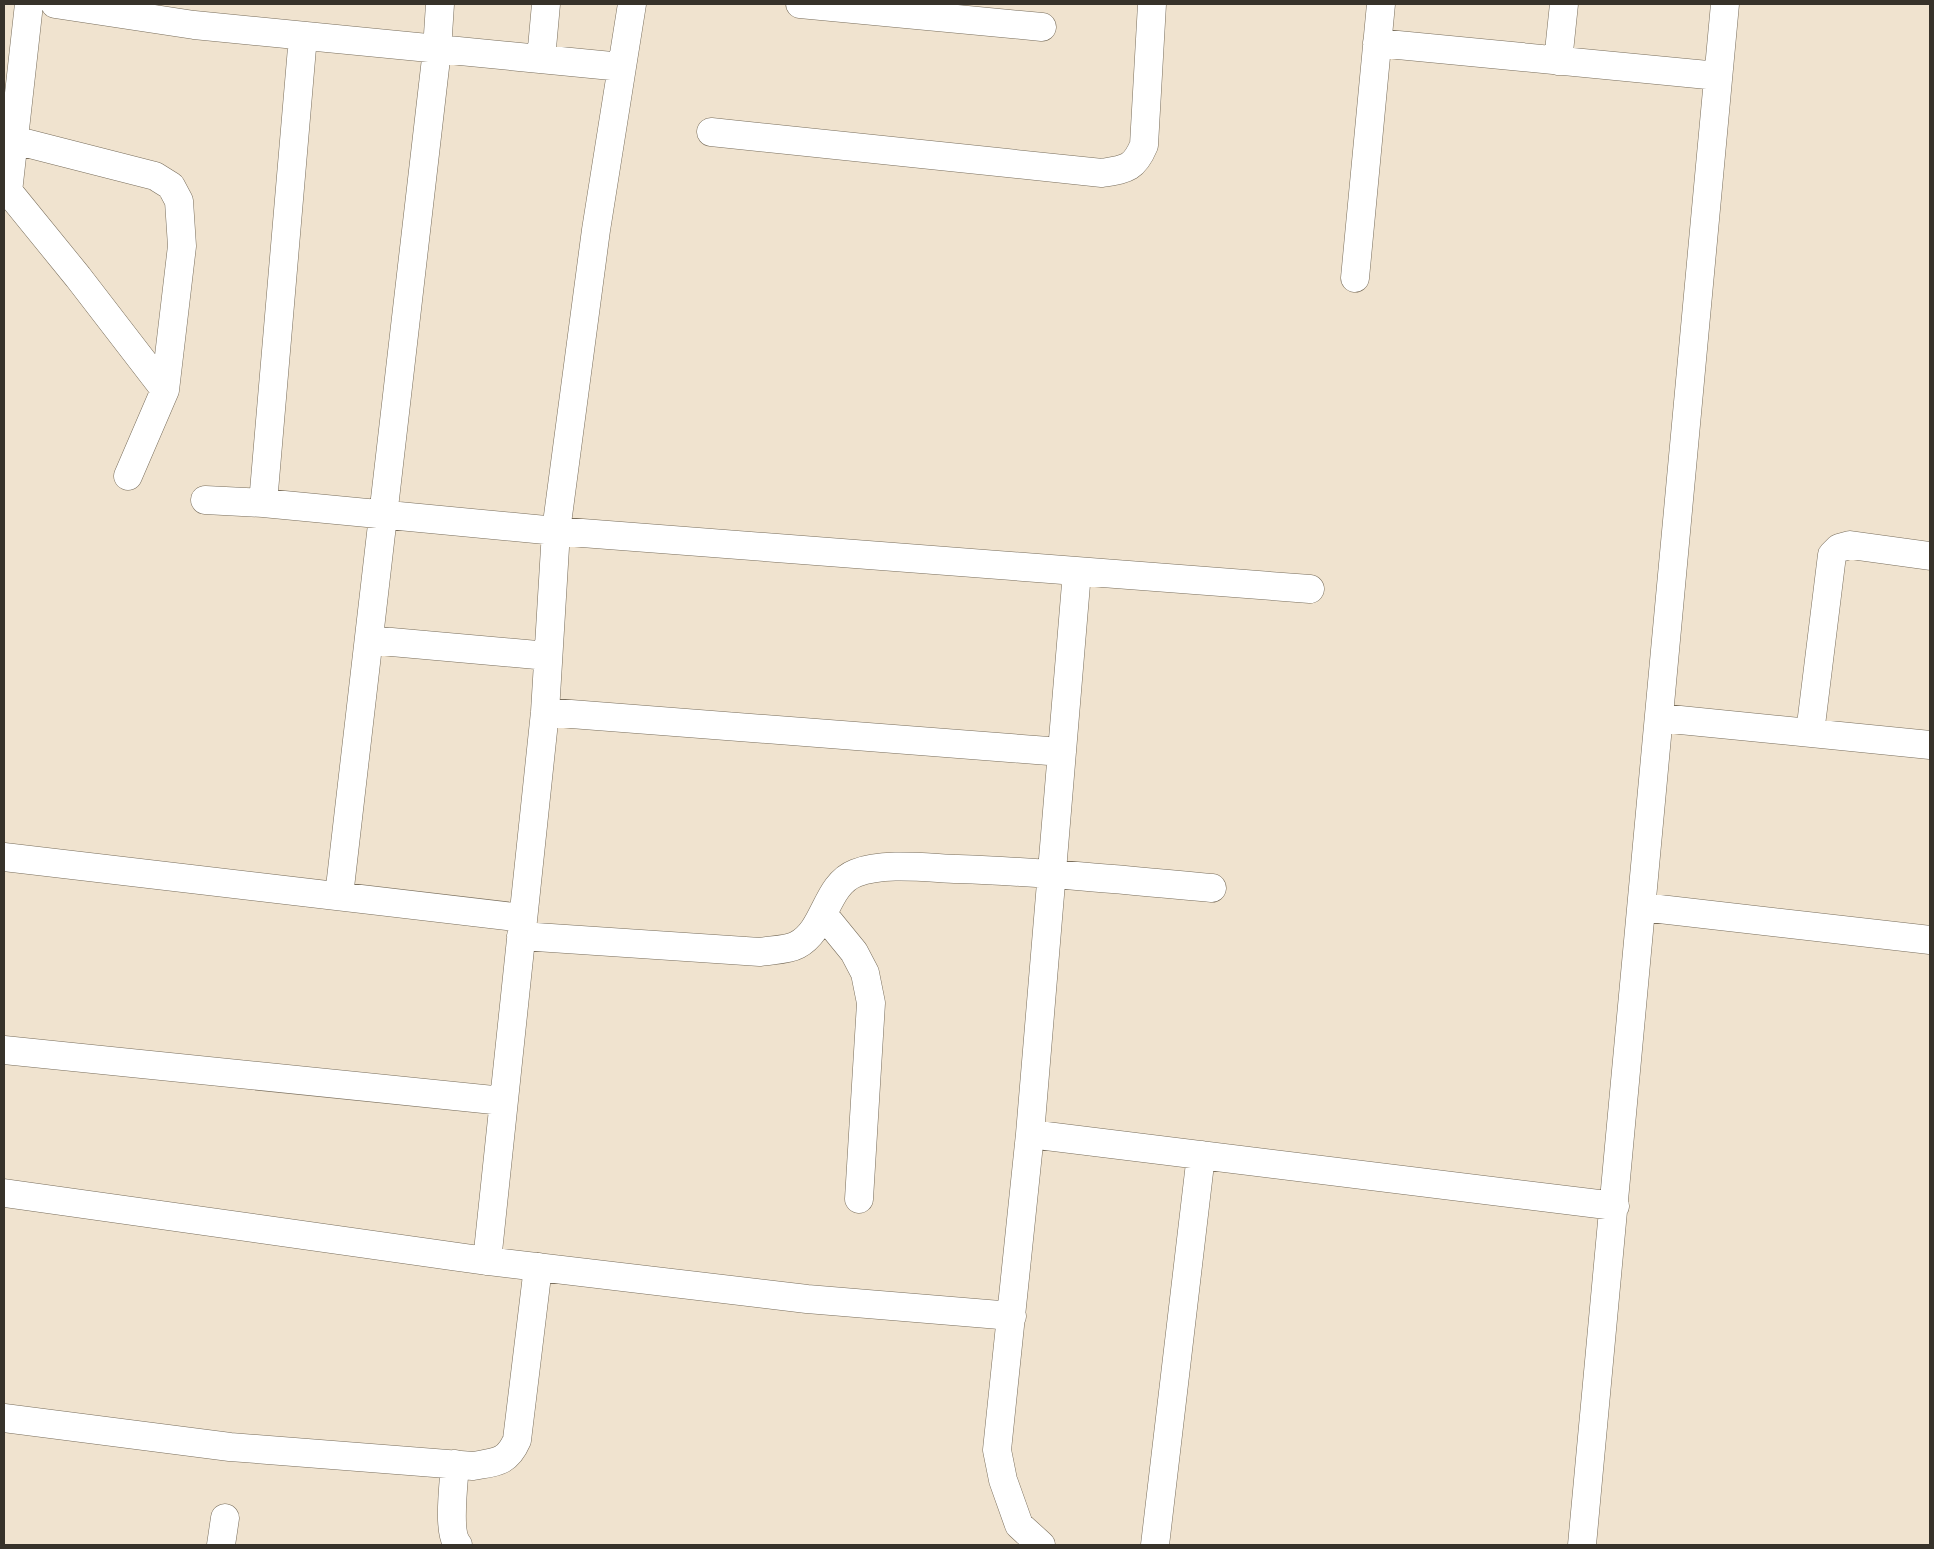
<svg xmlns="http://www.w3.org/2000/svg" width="1934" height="1549" font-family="Montserrat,sans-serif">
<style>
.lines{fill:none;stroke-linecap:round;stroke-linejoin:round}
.minor-casing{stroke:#786d5b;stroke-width:29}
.minor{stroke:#fff;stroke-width:28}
</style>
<rect width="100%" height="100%" fill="#f0e3cf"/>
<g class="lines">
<defs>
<path id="minor" d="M55 4 194 25 622 67
M800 4 1042 27
M1377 43 1718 76
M541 59 546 4
M1558 61 1564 4
M711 132 1102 173C1126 169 1134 169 1144 145L1152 4
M14 140 155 176 171 186 179 201 182 246 165 390 128 476
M4 186 78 277 165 390
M8 192 29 4
M1355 278 1381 4
M205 500 263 503 556 531 1310 589
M263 503 303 36
M369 640 548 656
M545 712 1062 752
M1660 718 1930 745
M1810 733 1832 555 1839 548 1850 545 1930 556
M4 857 523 918
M339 896 437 50 440 4
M1642 907 1930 940
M823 914 854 952 865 973 871 1003 859 1199
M521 936 760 952C771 950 788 950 797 945 826 930 825 885 856 873 884 862 928 868 958 869 1043 872 1127 880 1212 888
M4 1050 503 1101
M1030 1134 1615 1206
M4 1193 487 1261 807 1299 1012 1316
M487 1261 545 712 556 531 596 230 632 4
M4 1418 230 1447 473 1466C496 1462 507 1463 517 1440L538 1267
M455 1464C454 1482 447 1532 458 1545
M221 1545 225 1518
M1041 1545 1019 1525 1003 1480 997 1450 1030 1134 1077 572
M1155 1545 1201 1155
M1582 1545 1725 4"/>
</defs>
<!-- minor casing -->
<use href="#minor" class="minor-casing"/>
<!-- minor -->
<use href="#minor" class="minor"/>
</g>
<!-- border -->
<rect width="1934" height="1549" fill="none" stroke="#37322a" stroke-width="10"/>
</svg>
